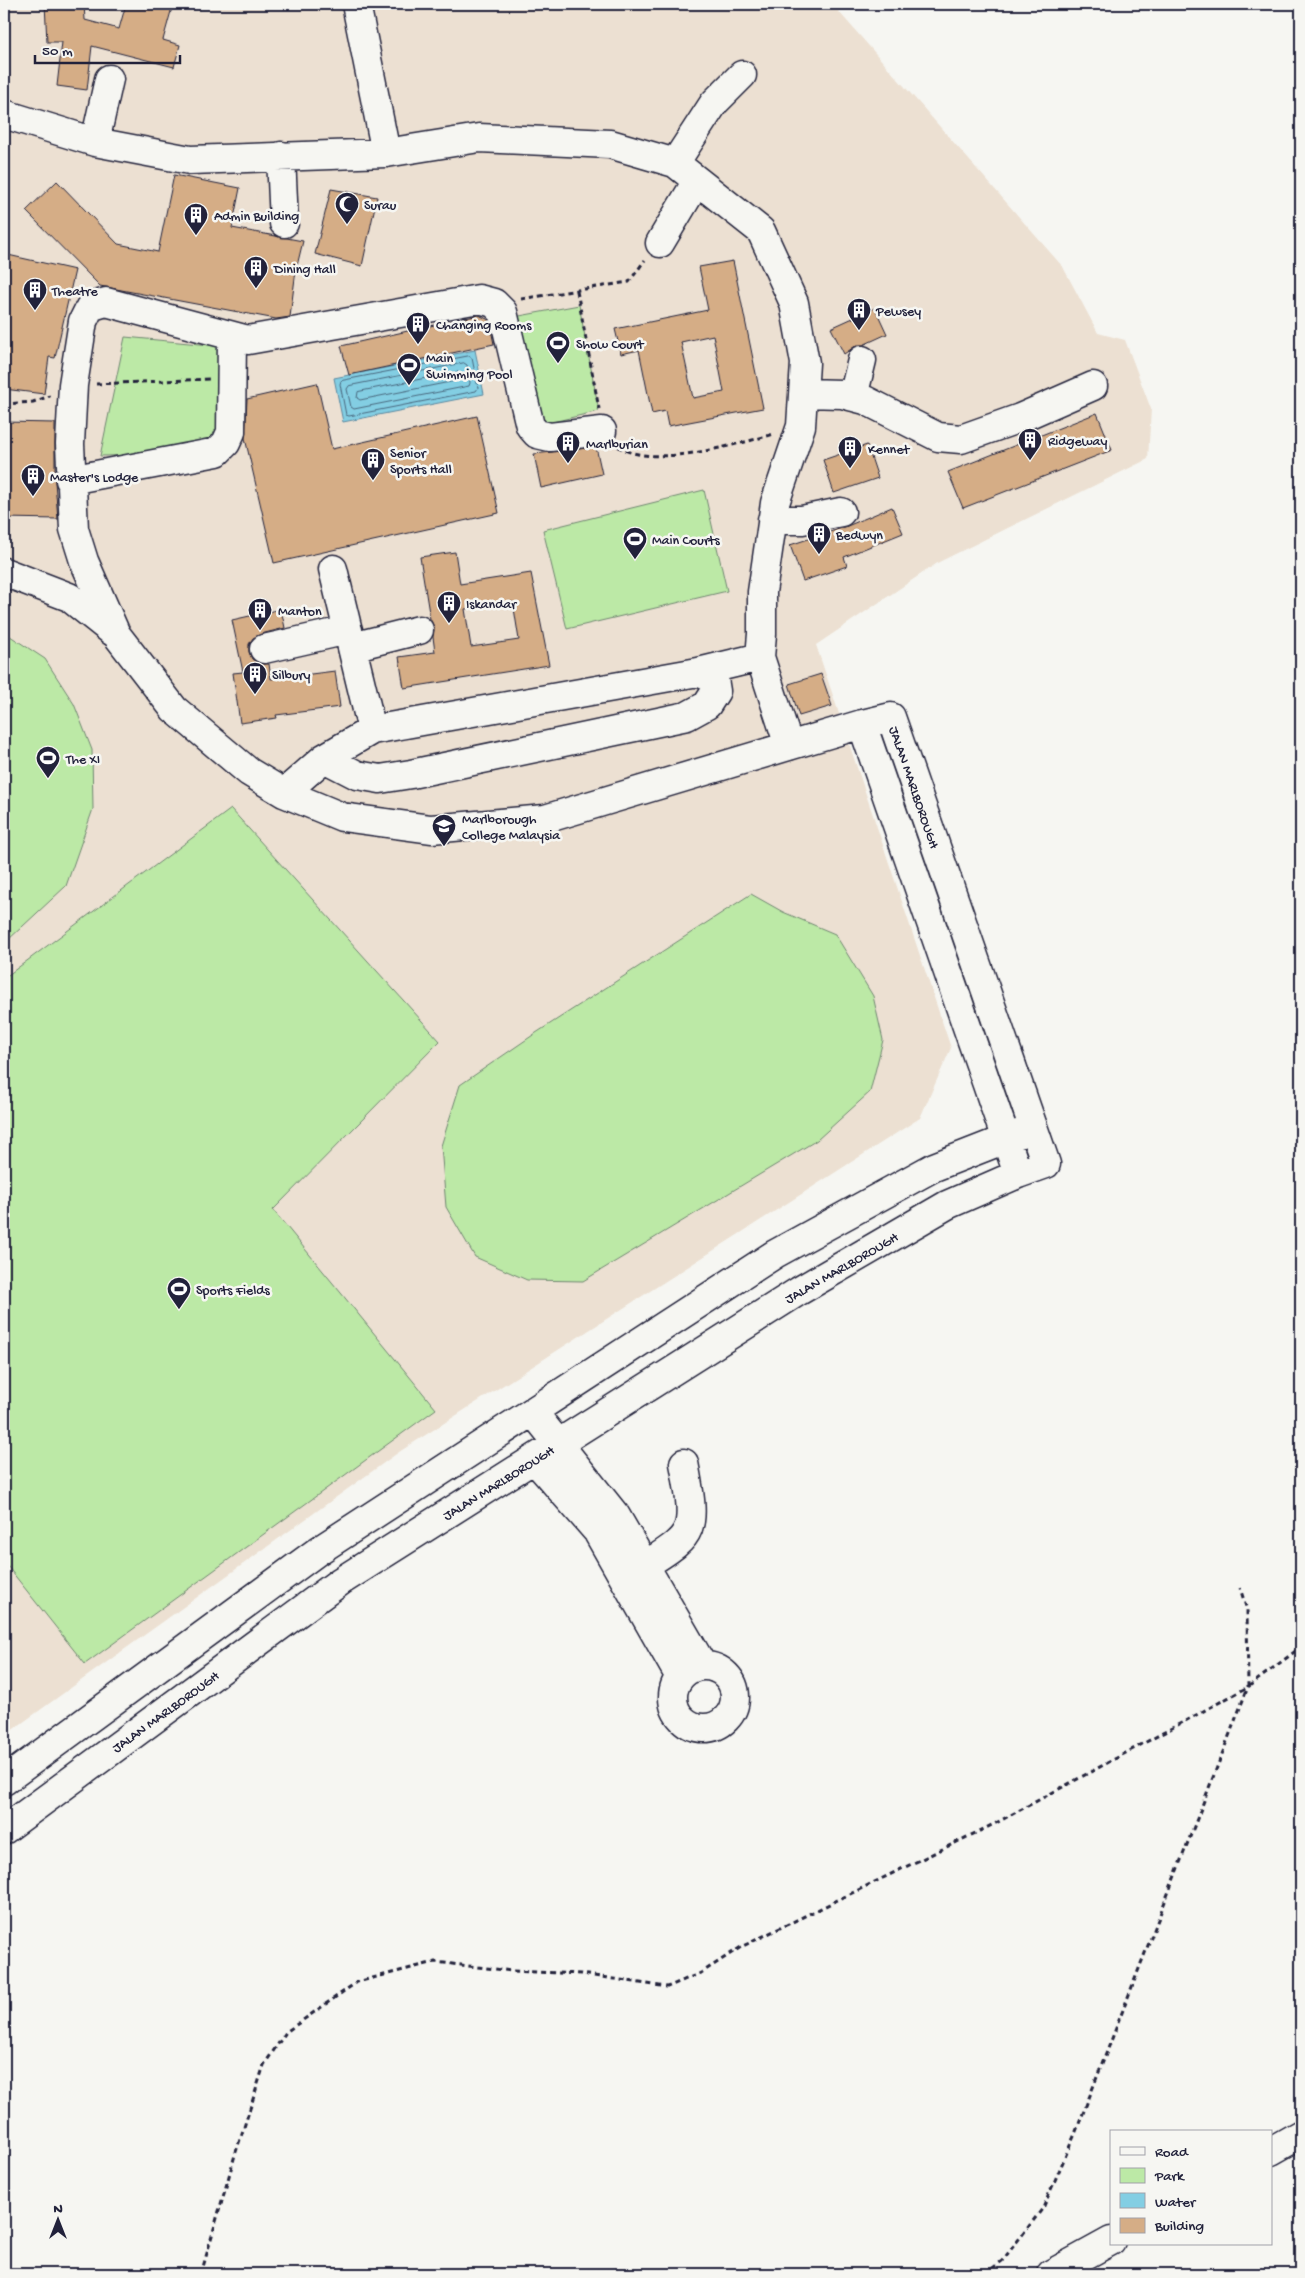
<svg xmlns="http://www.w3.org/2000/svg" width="1305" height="2278" font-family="'Gochi Hand',sans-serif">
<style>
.built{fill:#ece0d2}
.green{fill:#bce9a6;stroke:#6f8670}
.water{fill:#83cee3;stroke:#5c89a0}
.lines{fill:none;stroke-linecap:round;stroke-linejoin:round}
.shore{stroke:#49677e;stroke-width:1}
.building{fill:#d5ad86;stroke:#22223b;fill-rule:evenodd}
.minor-casing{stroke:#22223b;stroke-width:31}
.path{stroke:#22223b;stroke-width:3;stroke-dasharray:5 4;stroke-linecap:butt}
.minor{stroke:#f6f6f2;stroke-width:28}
.labels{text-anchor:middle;stroke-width:5;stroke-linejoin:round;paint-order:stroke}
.poi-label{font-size:14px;fill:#22223b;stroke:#f6f6f2;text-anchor:start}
.street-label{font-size:14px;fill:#22223b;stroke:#f6f6f2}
</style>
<rect width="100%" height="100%" fill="#f6f6f2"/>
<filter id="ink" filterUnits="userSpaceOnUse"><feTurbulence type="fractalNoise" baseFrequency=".02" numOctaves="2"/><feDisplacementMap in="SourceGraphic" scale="10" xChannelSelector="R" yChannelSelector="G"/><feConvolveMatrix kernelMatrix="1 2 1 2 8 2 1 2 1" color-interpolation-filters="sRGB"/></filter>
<g filter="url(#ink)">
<!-- built -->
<path class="built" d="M4 4H832L1063 267 1098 333 1125 340 1151 409 1148 459 939 562 816 645 951 1048 920 1118 399 1452 4 1736Z"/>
<!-- green -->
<path class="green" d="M579 305 599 411 540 425 514 317Z
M125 337 232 347 225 454 100 456Z
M704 490 727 591 567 629 543 530Z
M4 632 45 659 74 704 92 750 93 809 66 886 8 940 4 942Z
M231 809 440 1041 273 1210 436 1409 85 1664 4 1562V978Z
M751 894 783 912 835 934 873 996 883 1040 870 1092 817 1140 583 1281 527 1280 475 1257 446 1207 441 1146 460 1085 536 1033Z"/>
<!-- water -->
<path class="water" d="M475 350 484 394 343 422 334 378Z"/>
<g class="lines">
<!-- shore -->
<path class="shore" d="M469 356 472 358 478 388 476 391 349 416 346 415 340 384 341 381Z
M464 363 467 365 470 383 469 386 354 409 351 407 347 389 349 386Z
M458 372 461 377 460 380 360 400 357 398 358 392Z"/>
</g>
<!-- building -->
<path class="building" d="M45 4H84L85 20 119 29 126 4H173L163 40 180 45 174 67 92 46 87 90 57 86 62 42H47Z
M174 175 240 188 232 228 303 241 296 270 290 317 276 319 100 286 26 211 57 181 118 244 158 252Z
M331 189 377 197 362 266 315 254Z
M8 255 75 270 55 358 49 357 44 394 4 389V275Z
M733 261 763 408 668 426 665 411 652 414 639 350 621 354 615 329 708 310 699 267ZM713 335 724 392 693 398 681 342Z
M875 308 887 334 863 345H857L844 354 831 328Z
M479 315 489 320 494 344 349 375 341 346Z
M317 383 332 449 477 416 499 513 274 563 245 438 247 399Z
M1097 413 1112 450 963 508 948 472Z
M4 422 55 423V482L58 519 4 518Z
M867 445 878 478 834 493 823 460Z
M596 447 602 474 541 488 534 454Z
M892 507 903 533 844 557 847 566 803 581 790 545 845 527Z
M455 552 460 584 531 573 549 665 404 688 399 657 435 652 433 637 434 627 430 619 420 557ZM513 602 519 640 471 647 465 609Z
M281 609 285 628 261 634 253 638 249 644V652L252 659 260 664H269L271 679 335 671 340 707 276 715 277 718 240 723 233 673 243 672 232 620Z
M821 674 832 706 799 716 789 684Z"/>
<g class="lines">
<defs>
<path id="minor" d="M356 4 386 153
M4 114 95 142 190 160 386 153 479 138 610 144 675 163 761 231 794 303 805 363 801 426 775 503 762 592V634L760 657 789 746
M95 142 109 79
M281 156 284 223
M675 163 714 103 742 75
M660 243 697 181
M804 393 842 394 865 400 938 437 961 439 1020 418 1093 386
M853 397 862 360
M602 431 550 437 537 434 530 426 503 312 494 303 479 299 248 340 106 302 90 307 83 321 73 385 70 444 74 529 84 561 116 634 174 709 249 772 284 793 342 817 431 829 545 819 862 724
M70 480 217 452 226 443 231 432 232 336
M772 520H802L841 512
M333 569 372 730
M4 572 69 597 113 632
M352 647 419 630
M264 649 348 630
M324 758 357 775 380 779 411 774 687 716 707 705 716 691 714 679 698 672
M284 793 324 758 372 730 698 672 760 657
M533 1412 616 1516 703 1666
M534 1459 597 1531 680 1677
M630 1575C692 1534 699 1541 684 1463
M673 1697a31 31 0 1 1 62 0a31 31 0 1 1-62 0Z
M4 1781 318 1551 775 1254 934 1167 1021 1133
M4 1830 341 1581 799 1291 947 1205 1018 1174 1046 1164 891 717 862 724 1018 1174
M1271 2151 1301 2134
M1051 2274 1111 2241"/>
</defs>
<!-- minor casing -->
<use href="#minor" class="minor-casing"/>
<!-- path -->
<path class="path" d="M577 291 599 409
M521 299 629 282 645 260
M96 384 209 379
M4 404 33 402 50 396
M618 446C650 470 738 444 774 434
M201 2274 235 2155 264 2065 286 2032 357 1982 435 1962 512 1971 581 1974 667 1987 701 1973 741 1947 996 1823 1248 1687 1301 1647
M985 2274 1002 2261 1043 2208 1075 2134 1248 1687 1247 1610 1240 1588"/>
<!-- minor -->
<use href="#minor" class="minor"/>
</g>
</g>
<!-- icons -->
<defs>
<symbol id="mosque-pin" viewBox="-11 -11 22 30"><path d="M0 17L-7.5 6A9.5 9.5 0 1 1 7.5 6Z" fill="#22223b" stroke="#f6f6f2"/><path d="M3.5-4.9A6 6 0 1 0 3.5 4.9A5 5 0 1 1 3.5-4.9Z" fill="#fff"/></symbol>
<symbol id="building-pin" viewBox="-11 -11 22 30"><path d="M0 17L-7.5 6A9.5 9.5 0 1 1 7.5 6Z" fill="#22223b" stroke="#f6f6f2"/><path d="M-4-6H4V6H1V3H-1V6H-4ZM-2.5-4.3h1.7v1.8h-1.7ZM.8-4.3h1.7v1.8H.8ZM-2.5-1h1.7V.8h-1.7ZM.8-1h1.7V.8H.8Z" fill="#fff"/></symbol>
<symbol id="stadium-pin" viewBox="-11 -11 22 30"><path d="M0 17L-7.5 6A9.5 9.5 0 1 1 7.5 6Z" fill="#22223b" stroke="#f6f6f2"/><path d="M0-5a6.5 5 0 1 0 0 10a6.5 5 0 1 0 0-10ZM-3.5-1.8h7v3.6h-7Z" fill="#fff"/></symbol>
<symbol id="university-pin" viewBox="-11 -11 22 30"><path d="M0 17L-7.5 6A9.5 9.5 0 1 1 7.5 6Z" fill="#22223b" stroke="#f6f6f2"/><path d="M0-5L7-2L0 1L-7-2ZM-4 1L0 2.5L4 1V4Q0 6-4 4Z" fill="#fff"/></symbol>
</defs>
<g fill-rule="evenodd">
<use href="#mosque-pin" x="333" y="190" width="28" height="38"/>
<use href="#building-pin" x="182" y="201" width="28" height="38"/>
<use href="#building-pin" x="242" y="254" width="28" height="38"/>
<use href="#building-pin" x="21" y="276" width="28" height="38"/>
<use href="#building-pin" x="845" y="296" width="28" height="38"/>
<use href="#building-pin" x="404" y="310" width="28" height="38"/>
<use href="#stadium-pin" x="544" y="329" width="28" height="38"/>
<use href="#stadium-pin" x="395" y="351" width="28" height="38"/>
<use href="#building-pin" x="1016" y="426" width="28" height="38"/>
<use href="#building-pin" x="554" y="429" width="28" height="38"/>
<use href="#building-pin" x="836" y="434" width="28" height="38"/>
<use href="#building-pin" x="359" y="446" width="28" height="38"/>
<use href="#building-pin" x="19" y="462" width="28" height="38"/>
<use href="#building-pin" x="805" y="520" width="28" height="38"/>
<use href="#stadium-pin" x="621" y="525" width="28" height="38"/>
<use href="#building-pin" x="435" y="589" width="28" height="38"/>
<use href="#building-pin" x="246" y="596" width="28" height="38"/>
<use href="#building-pin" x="241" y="660" width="28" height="38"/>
<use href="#stadium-pin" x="34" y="744" width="28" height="38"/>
<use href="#university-pin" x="430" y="812" width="28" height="38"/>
<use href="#stadium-pin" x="165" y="1275" width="28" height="38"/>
</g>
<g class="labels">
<!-- poi labels -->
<g class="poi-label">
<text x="364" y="209">Surau</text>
<text x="214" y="220">Admin Building</text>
<text x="274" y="273">Dining Hall</text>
<text x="52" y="295">Theatre</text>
<text x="876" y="315">Pewsey</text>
<text x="436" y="329">Changing Rooms</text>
<text x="576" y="348">Show Court</text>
<text x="426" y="362">Main<tspan x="426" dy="16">Swimming Pool</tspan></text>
<text x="1048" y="445">Ridgeway</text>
<text x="586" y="448">Marlburian</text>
<text x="868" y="453">Kennet</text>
<text x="390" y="457">Senior<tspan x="390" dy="16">Sports Hall</tspan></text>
<text x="50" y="481">Master's Lodge</text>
<text x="836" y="539">Bedwyn</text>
<text x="652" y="544">Main Courts</text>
<text x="466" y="608">Iskandar</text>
<text x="278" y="615">Manton</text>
<text x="272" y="679">Silbury</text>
<text x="66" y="763">The XI</text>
<text x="462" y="823">Marlborough<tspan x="462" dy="16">College Malaysia</tspan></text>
<text x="196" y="1294">Sports Fields</text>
</g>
<!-- street labels -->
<g class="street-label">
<text transform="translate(915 787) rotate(71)" y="5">JALAN MARLBOROUGH</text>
<text transform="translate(841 1267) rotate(-30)" y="5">JALAN MARLBOROUGH</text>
<text transform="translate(498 1482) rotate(-32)" y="5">JALAN MARLBOROUGH</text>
<text transform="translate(165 1711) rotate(-36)" y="5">JALAN MARLBOROUGH</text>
</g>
</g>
<!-- margin -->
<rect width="1305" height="2278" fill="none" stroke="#f6f6f2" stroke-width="20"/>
<rect x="10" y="10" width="1285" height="2258" fill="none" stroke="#22223b" stroke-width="2" filter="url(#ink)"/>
<!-- legend -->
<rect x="1110" y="2130" width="162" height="115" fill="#f6f6f2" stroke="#a1a1a9"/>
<rect x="1120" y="2147" width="25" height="8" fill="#f6f6f2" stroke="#a1a1a9"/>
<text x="1155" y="2156" font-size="15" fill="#22223b">Road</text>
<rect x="1120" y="2168" width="25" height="15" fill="#bce9a6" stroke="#a1a1a9"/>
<text x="1155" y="2180" font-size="15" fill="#22223b">Park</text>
<rect x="1120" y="2193" width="25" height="15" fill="#83cee3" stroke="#a1a1a9"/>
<text x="1155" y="2206" font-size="15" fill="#22223b">Water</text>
<rect x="1120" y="2218" width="25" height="15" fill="#d5ad86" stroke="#a1a1a9"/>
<text x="1155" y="2230" font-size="15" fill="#22223b">Building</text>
<!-- north arrow -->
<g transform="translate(58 2220)" stroke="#f6f6f2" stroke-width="4" paint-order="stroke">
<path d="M0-4L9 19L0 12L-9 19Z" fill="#22223b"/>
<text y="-8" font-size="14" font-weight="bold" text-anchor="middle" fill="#22223b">N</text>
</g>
<!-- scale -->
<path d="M35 55v8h145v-8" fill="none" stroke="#22223b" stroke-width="2.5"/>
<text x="42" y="55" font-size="15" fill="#22223b" stroke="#f6f6f2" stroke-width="4" paint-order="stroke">50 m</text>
</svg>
